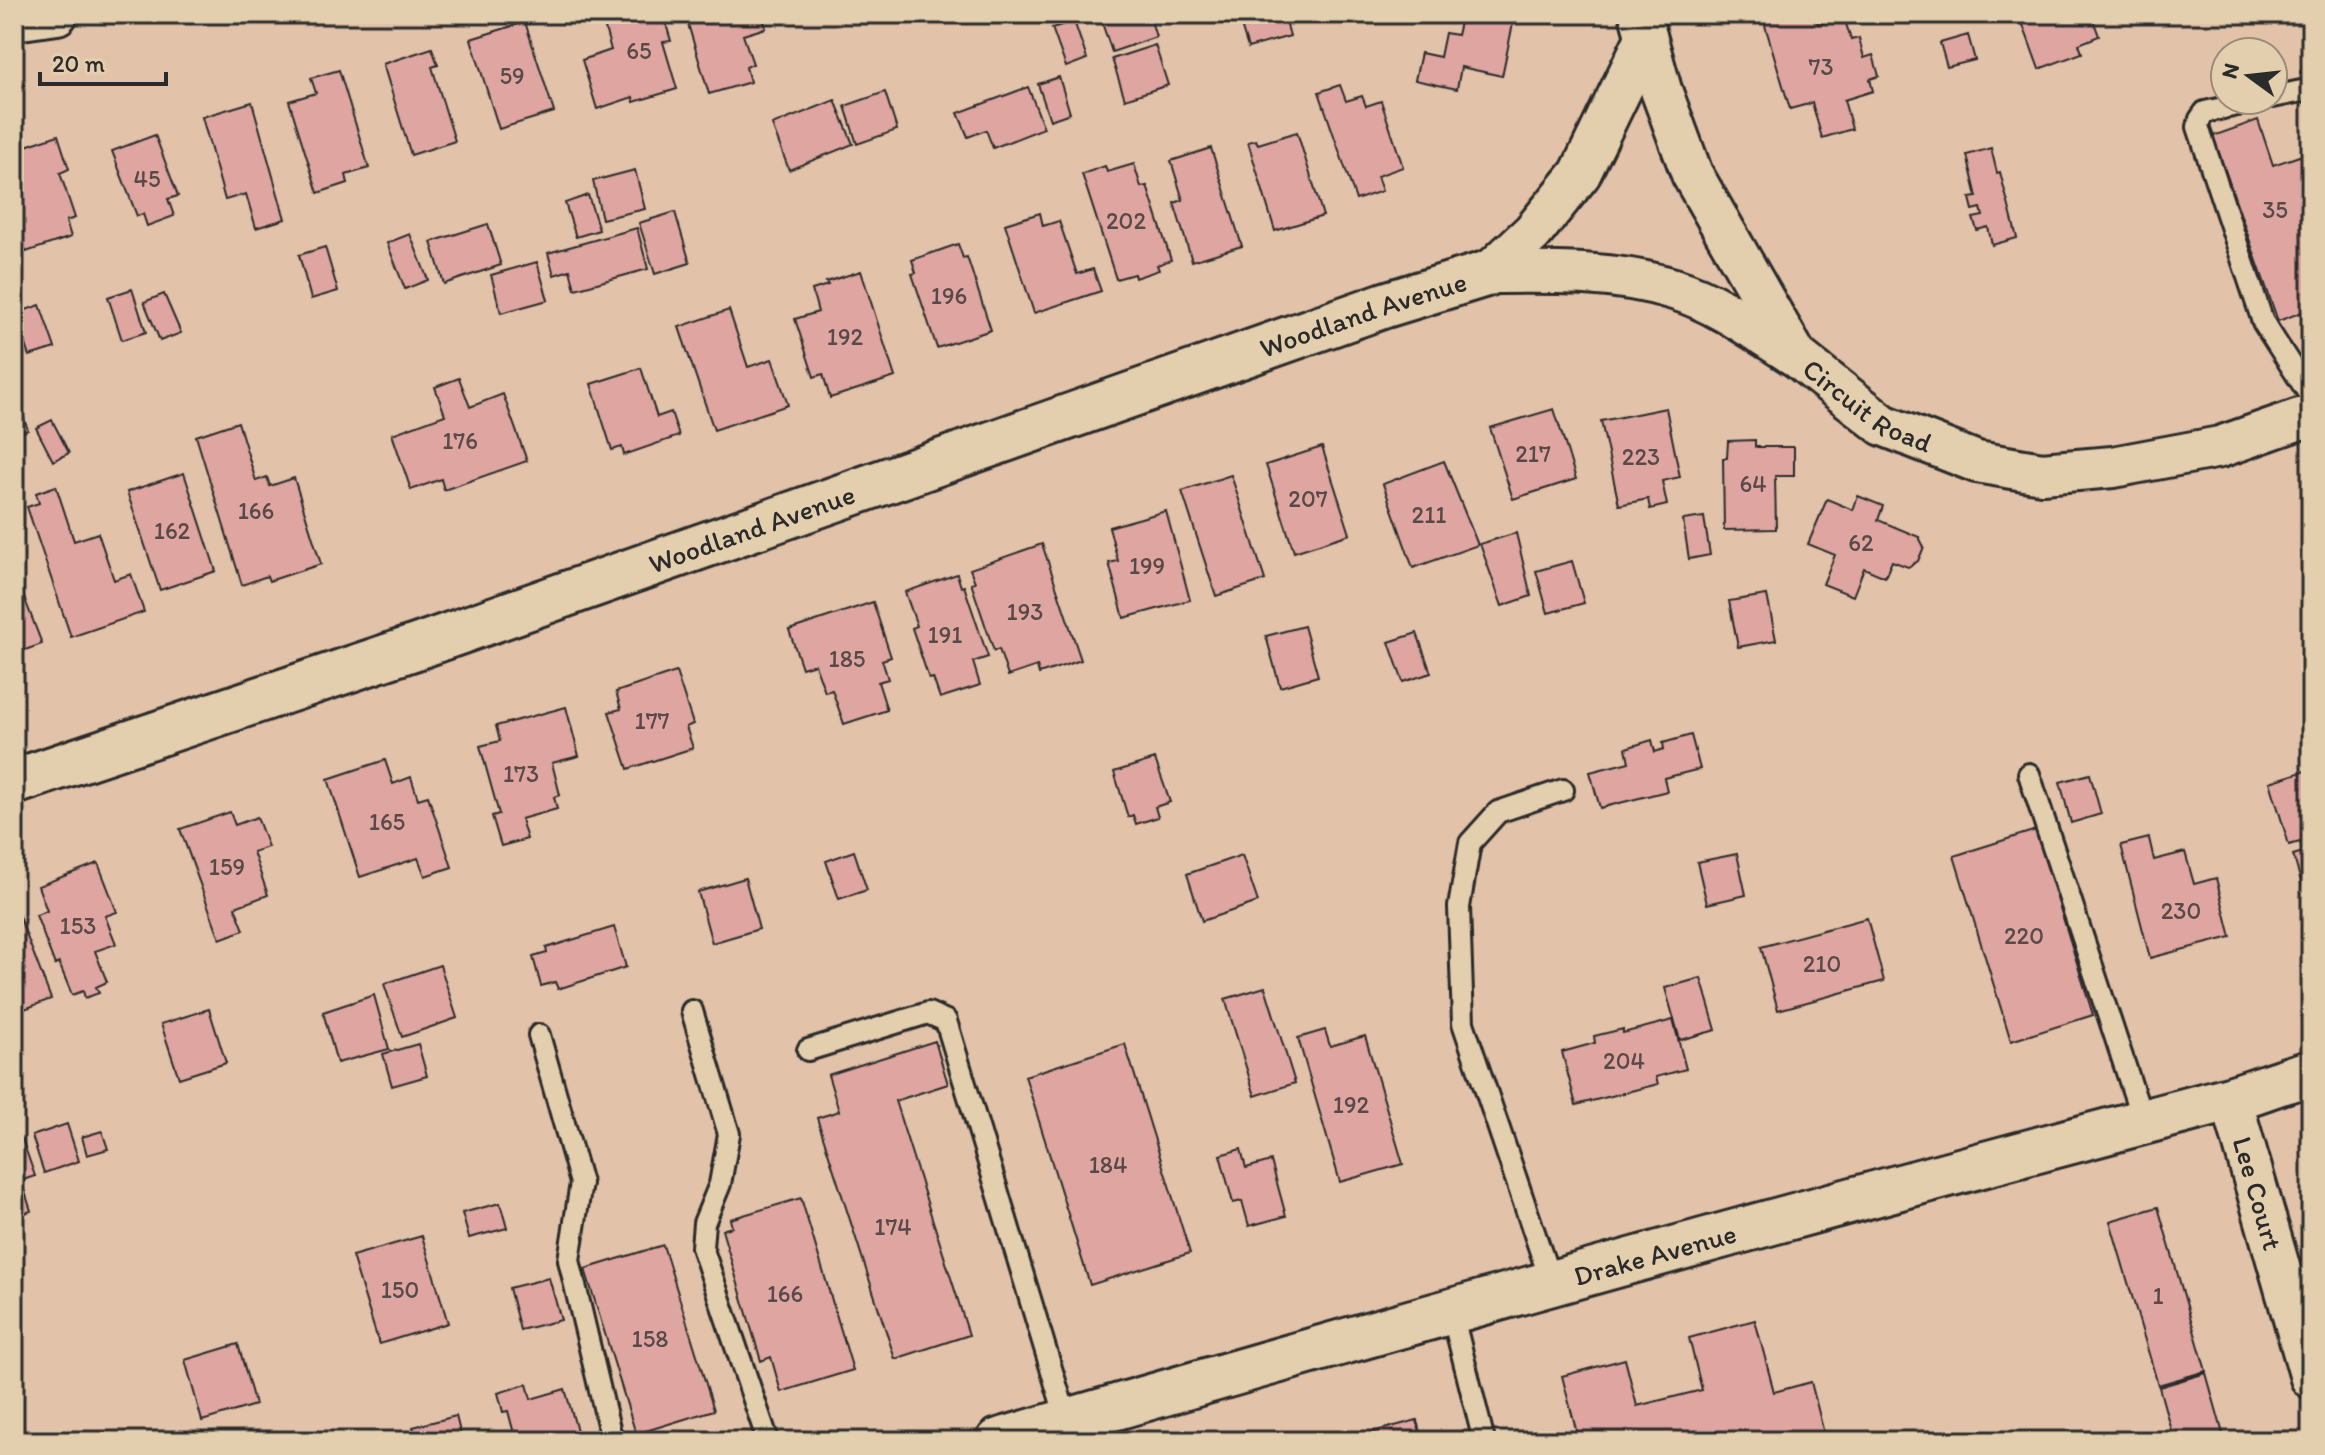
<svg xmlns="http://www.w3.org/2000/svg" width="2325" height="1455" font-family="Itim,sans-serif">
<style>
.building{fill:#dfa5a1;stroke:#2b2b2b;stroke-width:2}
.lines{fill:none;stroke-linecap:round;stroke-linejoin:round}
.service-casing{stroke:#2b2b2b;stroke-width:26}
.minor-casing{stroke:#2b2b2b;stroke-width:46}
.tertiary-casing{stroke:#2b2b2b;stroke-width:50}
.service{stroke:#e3cead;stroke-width:20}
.minor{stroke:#e3cead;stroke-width:40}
.tertiary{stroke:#e3cead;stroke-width:44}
.labels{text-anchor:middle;stroke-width:6;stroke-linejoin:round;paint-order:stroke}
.number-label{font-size:24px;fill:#584a48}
.street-label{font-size:28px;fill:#2b2b2b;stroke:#e3cead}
</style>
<rect width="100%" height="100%" fill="#e2c2a9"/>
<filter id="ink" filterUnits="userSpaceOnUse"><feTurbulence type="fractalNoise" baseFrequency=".0125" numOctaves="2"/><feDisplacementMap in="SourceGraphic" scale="16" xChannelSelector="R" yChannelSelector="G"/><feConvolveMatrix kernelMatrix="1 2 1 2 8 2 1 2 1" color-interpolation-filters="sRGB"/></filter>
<g filter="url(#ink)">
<!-- building -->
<path class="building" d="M601 14H663L671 41 663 42 677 89 634 102 633 97 597 109 582 60 611 50Z
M685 14H762L766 28 743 35 753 64 746 67 750 82 709 94Z
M1099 14H1149L1156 37 1112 52Z
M1245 14H1284L1290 36 1248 48 1238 16Z
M1331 14H1354L1333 21Z
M1462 14H1515L1502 76 1461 67 1457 89 1415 80 1421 53 1440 57 1445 33 1457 35Z
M1790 14H1815L1818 24 1844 17 1851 40 1859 38 1864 58 1873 55 1879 76 1870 79 1873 91 1844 100 1852 129 1822 138 1812 103 1790 109 1764 22Z
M2019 14H2091L2099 36 2079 44 2082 53 2039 69Z
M1074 21 1087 59 1066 67 1052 28Z
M525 22 554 112 499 129 471 39Z
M1968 35 1975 60 1947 67 1940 43Z
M1155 45 1168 85 1125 99 1112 59Z
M432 48 438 65 432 67 455 141 411 155 383 64Z
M339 70 369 168 346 175 348 183 318 193 289 101 316 93 311 78Z
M1059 77 1070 113 1050 120 1038 84Z
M1340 85 1346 101 1362 96 1366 106 1381 101 1403 167 1377 176 1382 191 1356 200 1319 92Z
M1028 87 1044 128 993 148 986 130 968 137 958 113Z
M885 92 897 130 857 144 845 106Z
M835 100 853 144 789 170 772 125Z
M252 102 285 219 256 228 246 194 225 200 202 117Z
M2258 120 2273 165 2311 152V256L2306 257 2311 270V309L2278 321 2213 136Z
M1297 132 1323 216 1275 231 1248 142 1256 140 1258 144Z
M58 135 69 169 60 173 75 218 66 221 71 237 26 252 14 217V150Z
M155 135 178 196 168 199 174 216 147 226 143 214 137 216 112 151Z
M1211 148 1242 246 1192 261 1174 203 1183 200 1171 161Z
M1991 148 1997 173 2000 172 2017 238 1992 245 1988 227 1977 230 1973 218 1983 216 1981 208 1973 210 1970 198 1977 197 1967 155Z
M1134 164 1141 187 1147 186 1171 260 1157 265 1159 270 1135 278 1134 274 1116 279 1082 174 1105 166 1107 172Z
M635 170 645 209 602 219 593 181Z
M588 195 599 230 576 237 565 203Z
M675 212 690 263 655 274 639 223Z
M1040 213 1043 226 1059 221 1077 274 1093 269 1101 291 1034 313 1005 224Z
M488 224 501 265 444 284 431 242Z
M637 228 648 269 575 289 570 270 554 275 548 253Z
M410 234 428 280 405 289 387 243Z
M958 244 963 258 967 257 991 330 937 348 912 274 916 273 912 260Z
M325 247 338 291 311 299 299 255Z
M537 262 548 300 501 313 491 275Z
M861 271 895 377 830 398 823 374 814 377 795 319 818 312 812 290 828 285 826 282Z
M132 289 146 332 122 340 108 297Z
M164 294 181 333 160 341 144 302Z
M40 305 55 348 29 356 14 314Z
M729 310 748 367 772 359 788 405 714 430 679 327Z
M641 368 657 417 671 412 679 436 624 455 622 447 612 450 591 384Z
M459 378 470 407 503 394 527 461 444 490 441 479 411 490 392 434 445 415 435 387Z
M14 391 28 430 14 435Z
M1666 408 1680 477 1662 481 1667 505 1650 509 1648 499 1619 505 1601 421Z
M1554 409 1576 479 1513 499 1490 428Z
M52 420 69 453 53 461 36 428Z
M238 422 256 481 267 477 270 486 294 478 321 564 269 581 267 576 242 585 196 436Z
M1755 440V447H1794V476H1775L1776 529 1724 530 1723 458H1727L1728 441Z
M1322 447 1350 534 1294 552 1266 465Z
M1444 461 1478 545 1413 568 1383 484Z
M184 473 216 571 160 590 127 492Z
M1231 475 1265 580 1216 596 1182 491Z
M56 486 74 541 98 533 114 580 131 574 144 612 71 637 27 507 39 503 36 493Z
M1858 496 1883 506 1878 520 1919 537 1924 547 1918 561 1908 567 1892 561 1885 577 1864 568 1853 596 1823 584 1835 555 1808 544 1827 499 1853 510Z
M1166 511 1190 600 1124 618 1109 563 1118 561 1109 527Z
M1704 517 1710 555 1689 559 1683 520Z
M1516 533 1531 596 1502 606 1480 544Z
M1042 544 1081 660 1039 674 1037 666 1008 676 999 649 994 651 971 583 975 582 970 569Z
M1572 561 1584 603 1548 613 1536 571Z
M957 574 961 587 964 586 988 657 973 662 980 685 940 698 933 678 929 679 912 628 917 626 905 592Z
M19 584 42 644 14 654V586Z
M1767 595 1776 640 1738 647 1729 601Z
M873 602 891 657 882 660 888 679 878 682 887 710 844 724 832 690 825 692 815 664 802 668 789 630Z
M1304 626 1318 676 1280 687 1266 636Z
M1417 633 1431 673 1403 682 1389 642Z
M676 672 693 724 686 727 693 748 628 769 609 712 621 709 616 692Z
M566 707 579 756 552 763 560 795 554 797 557 809 521 819 527 839 501 846 492 816 499 814 480 746 500 741 496 726Z
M1691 735 1700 769 1664 778 1667 791 1600 808 1590 772 1629 762 1626 748 1652 740 1655 752 1664 749 1663 743Z
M1155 759 1170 802 1155 807 1158 817 1136 824 1133 815 1128 817 1114 772Z
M385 760 393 784 411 777 418 799 428 796 452 867 425 876 418 858 360 877 328 779Z
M2311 769V914L2293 855 2303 852 2300 842 2289 845 2270 782Z
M2090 774 2101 814 2071 823 2060 782Z
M230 812 235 825 257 817 268 847 253 852 268 895 235 907 244 930 220 939 180 829Z
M2036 830 2093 1015 2011 1041 1954 856Z
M2149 838 2154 860 2185 852 2194 884 2216 878 2231 937 2150 958 2121 845Z
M854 851 867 890 839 899 826 861Z
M1737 854 1746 895 1707 904 1697 862Z
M1242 855 1258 902 1202 921 1187 874Z
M98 863 117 912 105 916 116 944 95 951 107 982 96 987 99 993 85 998 83 991 72 995 59 963 55 965 36 915 47 911 38 886Z
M745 878 759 929 712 943 698 892Z
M14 903 51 999 14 1013Z
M1867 918 1884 981 1778 1010 1761 947Z
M614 927 626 967 558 989 555 982 541 986 533 957 547 953 546 948Z
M440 965 457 1018 402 1037 384 984Z
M1701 978 1716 1030 1680 1040 1665 988Z
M1265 987 1295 1083 1255 1096 1225 999Z
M374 995 389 1049 337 1063 323 1012Z
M209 1009 226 1063 179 1078 161 1024Z
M1673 1020 1686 1069 1656 1077 1658 1084 1576 1105 1562 1052 1595 1043 1594 1036 1623 1029V1033Z
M1325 1030 1330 1046 1365 1036 1403 1164 1340 1182 1298 1038Z
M935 1041 948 1084 895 1101 969 1335 895 1359 817 1118 839 1111 828 1075Z
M418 1044 427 1076 392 1086 383 1054Z
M1125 1044 1190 1253 1090 1285 1025 1076Z
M67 1124 79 1161 44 1173 32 1136Z
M102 1131 108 1149 87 1155 82 1137Z
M22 1139 35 1176 14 1183V1142Z
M1241 1149 1246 1168 1271 1161 1286 1216 1249 1226 1242 1201 1233 1203 1220 1155Z
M25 1192 31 1211 14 1217V1195Z
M801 1198 853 1370 781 1392 771 1357 761 1361 722 1230 732 1227 730 1219Z
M500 1203 507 1228 469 1238 462 1213Z
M2158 1207 2206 1371 2158 1385 2110 1221Z
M422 1236 448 1323 379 1344 352 1256Z
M663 1245 714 1410 636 1434 585 1269Z
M549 1278 561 1320 520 1330 509 1288Z
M1755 1320 1774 1392 1811 1382 1825 1437 1809 1441H1579L1562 1376 1625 1359 1637 1406 1702 1390 1689 1338Z
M238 1344 255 1405 202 1421 185 1360Z
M2206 1373 2225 1441H2174L2159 1387Z
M527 1384 531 1399 565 1389 580 1441H516L508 1411 503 1412 498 1393Z
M456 1416 462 1440 469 1439V1441H417L413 1427Z
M1417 1420 1422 1441H1360L1358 1436Z
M320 1434 322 1441H297Z"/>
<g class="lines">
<defs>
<path id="service" d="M2273 97 2311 89
M2260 100 2205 112 2200 119 2198 127 2263 322 2311 397
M2029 774 2143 1121
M692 1011 729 1134 720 1184 704 1223 702 1247 768 1441
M539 1035 581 1183 569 1260 612 1441
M808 1050 928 1013 946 1021 1067 1421
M1551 1282 1463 1023 1459 907 1470 843 1498 812 1563 790
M1451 1309 1484 1441"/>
<g id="minor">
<path id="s1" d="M1640 14 1661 90 1692 174 1796 356 1883 425 1977 462 2042 473 2113 467 2220 447 2311 415"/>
<path d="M14 20 57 14"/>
<path d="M1489 273C1552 272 1614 271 1674 289 1715 301 1758 332 1794 355"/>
<path d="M1489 273 1533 232 1580 174 1646 38"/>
<path id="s2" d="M2231 1099 2311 1378"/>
</g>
<g id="tertiary">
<path id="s3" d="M14 782 419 646 1385 305 1489 273"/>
<path id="s4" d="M999 1441C1407 1322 1815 1208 2226 1100 2255 1092 2282 1080 2311 1073"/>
</g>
</defs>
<!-- service casing -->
<use href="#service" class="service-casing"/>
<!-- minor casing -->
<use href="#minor" class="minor-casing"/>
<!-- tertiary casing -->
<use href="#tertiary" class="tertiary-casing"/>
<!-- service -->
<use href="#service" class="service"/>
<!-- minor -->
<use href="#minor" class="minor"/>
<!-- tertiary -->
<use href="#tertiary" class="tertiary"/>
</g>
</g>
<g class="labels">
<!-- number labels -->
<g class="number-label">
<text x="639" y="59">65</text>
<text x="1821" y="75">73</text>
<text x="512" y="84">59</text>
<text x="147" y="187">45</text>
<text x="2275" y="218">35</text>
<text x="1126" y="229">202</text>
<text x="949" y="304">196</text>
<text x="845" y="345">192</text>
<text x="460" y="449">176</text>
<text x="1533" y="462">217</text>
<text x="1641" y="465">223</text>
<text x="1753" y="492">64</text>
<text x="1308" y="507">207</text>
<text x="256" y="519">166</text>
<text x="1429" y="523">211</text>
<text x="172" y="539">162</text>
<text x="1861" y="551">62</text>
<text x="1147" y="574">199</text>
<text x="1025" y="620">193</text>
<text x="945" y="643">191</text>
<text x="847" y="667">185</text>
<text x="652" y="729">177</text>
<text x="521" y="782">173</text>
<text x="387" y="830">165</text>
<text x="227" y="875">159</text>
<text x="2181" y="919">230</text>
<text x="78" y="934">153</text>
<text x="2024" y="944">220</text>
<text x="1822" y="972">210</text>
<text x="1624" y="1069">204</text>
<text x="1351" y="1113">192</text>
<text x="1108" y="1173">184</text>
<text x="893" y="1235">174</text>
<text x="400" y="1298">150</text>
<text x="785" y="1302">166</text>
<text x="2158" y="1304">1</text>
<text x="650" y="1347">158</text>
</g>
<!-- street labels -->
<g class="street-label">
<text dy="10" stroke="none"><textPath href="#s3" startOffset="1428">Woodland Avenue</textPath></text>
<text dy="10" stroke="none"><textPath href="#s1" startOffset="466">Circuit Road</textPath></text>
<text dy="10" stroke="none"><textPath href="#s3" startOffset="780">Woodland Avenue</textPath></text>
<text dy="10" stroke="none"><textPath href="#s2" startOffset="98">Lee Court</textPath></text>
<text dy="10" stroke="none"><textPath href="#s4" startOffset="682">Drake Avenue</textPath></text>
</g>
</g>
<!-- margin -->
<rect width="2325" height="1455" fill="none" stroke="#e3cead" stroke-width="48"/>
<rect x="24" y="24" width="2277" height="1407" fill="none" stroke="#2b2b2b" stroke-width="3" filter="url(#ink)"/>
<!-- north arrow -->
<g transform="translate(2249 76) rotate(285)"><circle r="38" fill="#e3cead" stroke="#998d79" stroke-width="2"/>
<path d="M0-6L14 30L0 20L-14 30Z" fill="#2b2b2b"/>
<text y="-12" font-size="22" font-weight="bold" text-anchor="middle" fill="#2b2b2b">N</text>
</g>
<!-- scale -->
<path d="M40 72v12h126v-12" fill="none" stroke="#2b2b2b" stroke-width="4"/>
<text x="52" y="72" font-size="24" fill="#2b2b2b" stroke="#e3cead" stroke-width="6" paint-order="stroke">20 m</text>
</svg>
